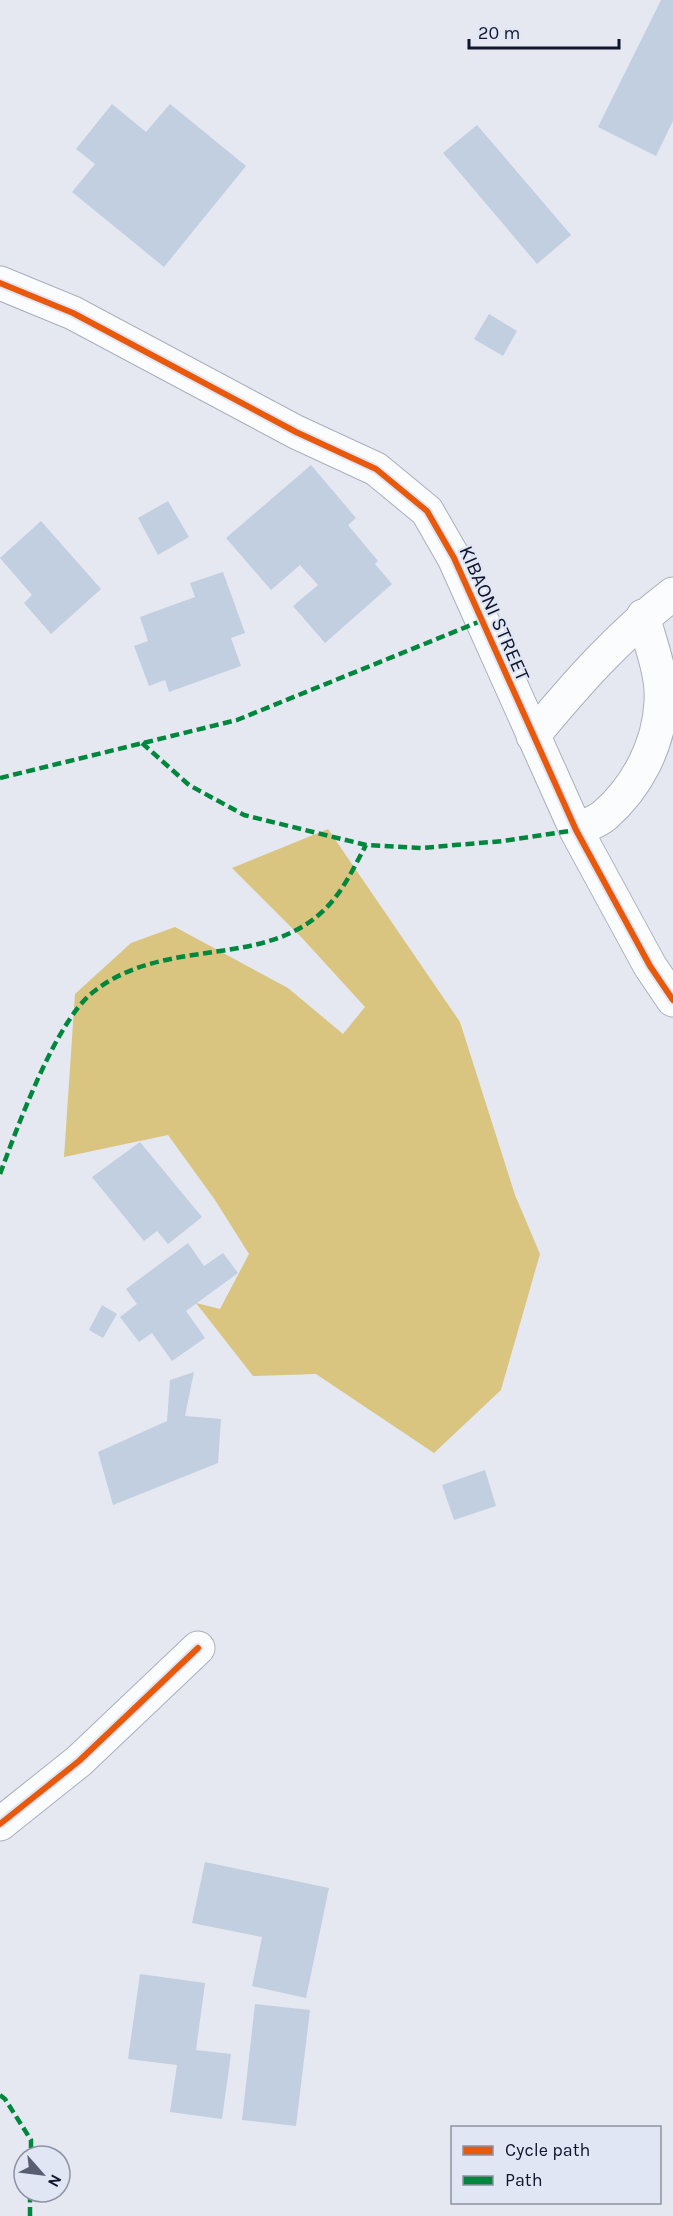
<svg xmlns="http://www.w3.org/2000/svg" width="673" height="2216" font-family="Karla,sans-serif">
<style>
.forest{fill:#d9c480}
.building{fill:#c1cfe0}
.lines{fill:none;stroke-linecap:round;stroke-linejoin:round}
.minor-casing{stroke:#aaafbe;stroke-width:35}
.minor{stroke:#fbfcfd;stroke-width:33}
.quiet{stroke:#00873e;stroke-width:4.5;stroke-dasharray:9 4.5;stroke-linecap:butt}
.cycleway-casing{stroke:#e1e6f4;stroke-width:10}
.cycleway{stroke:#e8590c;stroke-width:6}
.labels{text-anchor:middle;stroke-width:4.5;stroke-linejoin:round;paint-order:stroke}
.street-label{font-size:20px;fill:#0e152c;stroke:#e1e6f4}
</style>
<rect width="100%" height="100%" fill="#e5e8f0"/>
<!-- forest -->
<path class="forest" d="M328 829 460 1022 515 1195 540 1254 501 1390 434 1453 316 1374 253 1376 196 1303 220 1309 249 1254 215 1200 168 1135 64 1157 75 994 131 943 175 927 288 988 343 1034 365 1007 303 939 232 868Z"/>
<!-- building -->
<path class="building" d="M661 0H673V121L656 156 598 127Z
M112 104 146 132 170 104 246 166 164 267 72 192 95 164 76 149Z
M477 125 571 235 537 264 443 153Z
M489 314 517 331 503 356 474 339Z
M311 465 356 518 348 525 378 561 375 564 392 584 325 643 293 606 318 585 300 565 271 590 226 538Z
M168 501 189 537 158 555 138 518Z
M41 521 101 589 51 634 24 603 32 595 0 558Z
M223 572 245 633 231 638 241 666 169 692 165 680 149 686 134 646 148 641 140 617 195 597 190 583Z
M140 1142 202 1217 168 1244 157 1231 144 1241 92 1177Z
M188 1243 204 1266 223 1253 238 1273 186 1311 205 1338 172 1361 152 1333 139 1342 120 1317 137 1304 126 1289Z
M102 1305 117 1314 103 1338 89 1330Z
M194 1372 185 1416 221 1419 218 1463 113 1505 98 1452 167 1421 170 1380Z
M485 1470 496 1506 454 1520 442 1485Z
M205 1862 329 1888 306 1998 252 1986 262 1937 192 1923Z
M140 1974 205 1983 196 2050 231 2054 222 2119 170 2112 177 2065 128 2059Z
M255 2004 310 2010 296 2126 242 2120Z"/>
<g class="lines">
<defs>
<path id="minor" d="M0 283 73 313 296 432 376 469 427 511 454 558 576 830 650 966 673 1000
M533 736C576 684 619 635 673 594
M576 830C585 826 597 822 605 815 637 787 659 745 661 702 663 674 650 643 643 616
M0 1824 79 1761 198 1648"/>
</defs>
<!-- minor casing -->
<use href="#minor" class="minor-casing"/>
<!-- minor -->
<use href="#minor" class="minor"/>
<!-- quiet -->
<path class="quiet" d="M142 743 189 785 244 815 366 845 421 848 503 841 576 830
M0 778 237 720 481 621
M0 1174C17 1128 55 1023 92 993 163 935 263 970 324 910 343 892 354 867 366 845
M0 2095 5 2099 31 2140V2156
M30 2216V2192"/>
<defs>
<path id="cycleway" d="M0 283 73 313 296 432 376 469 427 511 454 558 576 830 650 966 673 1000
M0 1824 79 1761 198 1648"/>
</defs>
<!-- cycleway casing -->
<use href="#cycleway" class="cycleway-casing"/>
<!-- cycleway -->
<use href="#cycleway" class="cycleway"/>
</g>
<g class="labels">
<!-- street labels -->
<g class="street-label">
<text transform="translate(495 613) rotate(66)" y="7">KIBAONI STREET</text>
</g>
</g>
<!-- legend -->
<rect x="451" y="2126" width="210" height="78" fill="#e1e6f4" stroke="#8d92a4" stroke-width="1.5"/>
<rect x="463" y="2146" width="30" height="9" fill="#e8590c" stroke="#8d92a4" stroke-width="1.5"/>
<text x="505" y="2156" font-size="18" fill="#0e152c">Cycle path</text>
<rect x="463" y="2176" width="30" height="9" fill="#00873e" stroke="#8d92a4" stroke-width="1.5"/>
<text x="505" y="2186" font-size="18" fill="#0e152c">Path</text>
<!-- north arrow -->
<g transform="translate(42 2174) rotate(118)"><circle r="28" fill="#e1e6f4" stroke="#8d92a4" stroke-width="1.5"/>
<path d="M0-4.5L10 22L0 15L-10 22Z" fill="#595f71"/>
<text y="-9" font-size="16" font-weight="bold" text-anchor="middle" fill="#0e152c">N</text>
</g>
<!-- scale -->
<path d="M469 39v9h150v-9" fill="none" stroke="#0e152c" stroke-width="3"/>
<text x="478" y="39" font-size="18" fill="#0e152c" stroke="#e1e6f4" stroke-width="4.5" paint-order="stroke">20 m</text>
</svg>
